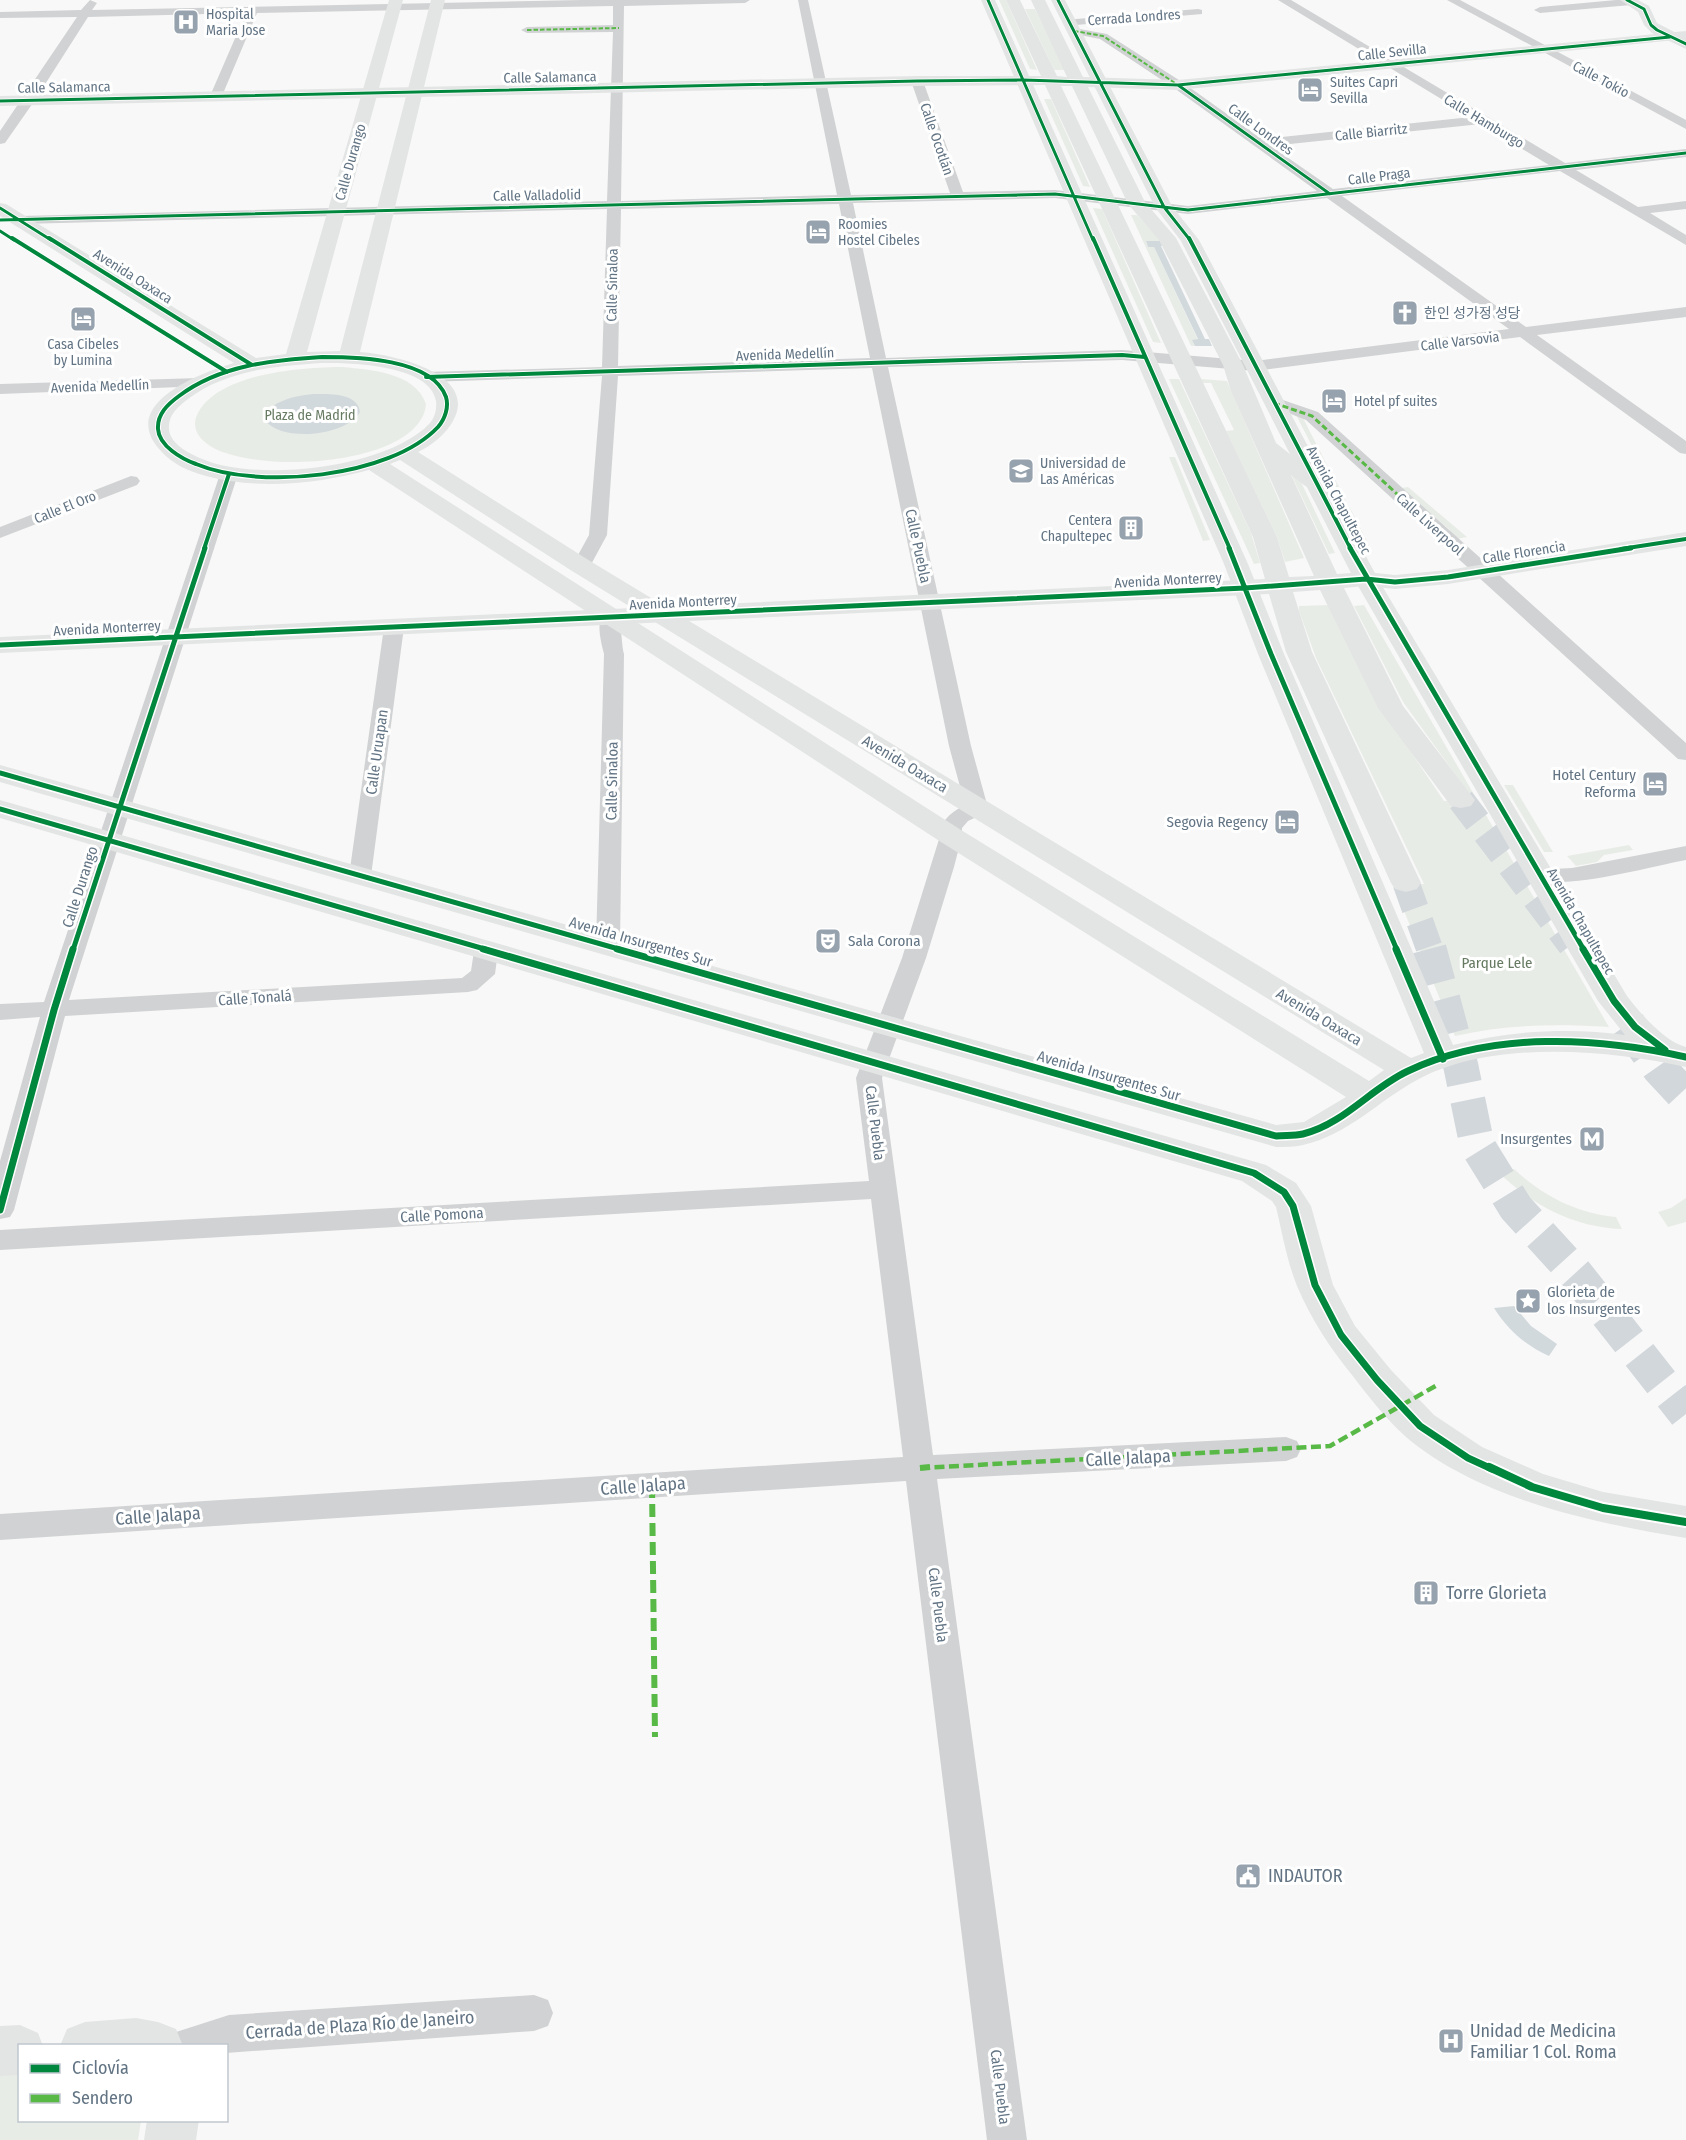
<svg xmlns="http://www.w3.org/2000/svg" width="1686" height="2140" font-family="'Fira Sans Condensed','Noto Sans KR',sans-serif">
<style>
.green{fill:#e8ece6}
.water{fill:#d2d9dd}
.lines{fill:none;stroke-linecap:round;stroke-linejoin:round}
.primary-tunnel-far1{stroke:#d2d7db;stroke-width:27;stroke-dasharray:27 14;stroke-linecap:butt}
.primary-tunnel{stroke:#d2d7db;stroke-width:35;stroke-dasharray:35 17;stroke-linecap:butt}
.street{fill:#d1d2d3;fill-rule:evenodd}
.secondary{fill:#e3e4e4;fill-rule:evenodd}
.primary{fill:#e3e4e4;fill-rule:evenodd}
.quiet-far4{stroke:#58b947;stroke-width:2;stroke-dasharray:4.5 2;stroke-linecap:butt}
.quiet-far3{stroke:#58b947;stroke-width:3;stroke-dasharray:6 3;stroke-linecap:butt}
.quiet-far2{stroke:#58b947;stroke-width:4;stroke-dasharray:8 4;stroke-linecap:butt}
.quiet-far1{stroke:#58b947;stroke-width:4.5;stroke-dasharray:10 4.5;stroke-linecap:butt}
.quiet{stroke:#58b947;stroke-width:6;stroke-dasharray:13 6;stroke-linecap:butt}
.cycleway-far4-casing{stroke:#fff;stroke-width:4.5}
.cycleway-far3-casing{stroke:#fff;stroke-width:6}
.cycleway-far2-casing{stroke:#fff;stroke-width:8}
.cycleway-far1-casing{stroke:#fff;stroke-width:10}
.cycleway-casing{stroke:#fff;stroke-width:12}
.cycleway-far4{stroke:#00873e;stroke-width:3}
.cycleway-far3{stroke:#00873e;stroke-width:4}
.cycleway-far2{stroke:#00873e;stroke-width:5}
.cycleway-far1{stroke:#00873e;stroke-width:7}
.cycleway{stroke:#00873e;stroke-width:8}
.labels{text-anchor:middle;stroke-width:6;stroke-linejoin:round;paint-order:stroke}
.far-poi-label{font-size:14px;fill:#627484;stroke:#fff;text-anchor:start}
.far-street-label{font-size:14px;fill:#627484;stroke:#fff}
.far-park-label{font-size:14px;fill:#667a62;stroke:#fff}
.street-label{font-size:15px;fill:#627484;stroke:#fff}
.poi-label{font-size:15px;fill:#627484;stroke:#fff;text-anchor:end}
.park-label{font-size:15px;fill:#667a62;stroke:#fff}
.near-street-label{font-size:18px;fill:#627484;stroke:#fff}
.near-poi-label{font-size:18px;fill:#627484;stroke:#fff;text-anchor:start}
</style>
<rect width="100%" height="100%" fill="#f8f8f8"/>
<!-- green -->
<path class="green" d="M999 0H1006L1037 70 1030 69Z
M1025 9H1035L1065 70H1054Z
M1044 99H1051L1090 187 1083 186Z
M1093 208 1102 209 1161 343 1153 342Z
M1131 215H1137L1161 241 1146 242 1148 247H1154L1198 340H1193L1195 346H1191Z
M343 367C371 370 415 372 426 404 421 468 246 476 206 443 197 436 192 426 197 415 216 373 303 367 343 367Z
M1169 379H1179L1251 533 1260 563 1254 564Z
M1201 379 1227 381 1304 558 1285 562 1277 537 1226 431 1234 430 1211 383H1202Z
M1295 413 1301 414 1329 469 1327 470 1333 475 1346 501H1343L1346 507 1350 508 1369 545 1367 547H1364Z
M1169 457H1175L1210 540 1203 541Z
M1289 470 1302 484 1335 553 1329 554Z
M1408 487 1467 537 1456 539 1449 533 1450 530 1401 488Z
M1328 605 1376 700 1444 801 1473 799 1403 702 1354 606 1364 605 1609 1027C1557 1024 1506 1024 1455 1036L1393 884H1424L1316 658 1299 611V606Z
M1504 785H1513L1553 852H1544Z
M1629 845 1633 850 1604 855 1597 862 1576 866 1567 856Z
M1514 1169C1543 1196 1576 1213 1616 1217L1622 1229C1573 1227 1532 1205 1498 1172Z
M1686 1198V1222L1668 1227 1658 1212 1671 1208Z
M19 2069 20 2120 141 2121 138 2140H0V2071Z"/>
<!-- water -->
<path class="water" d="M1146 241H1162L1164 245 1161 246 1205 339H1209L1212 346H1195L1192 340 1198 339 1154 247H1148Z
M313 394C327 394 358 392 360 412 347 436 281 443 265 420L267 411C279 399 296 396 313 394Z
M1514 1306 1531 1326 1557 1344 1549 1356C1525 1345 1508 1330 1494 1308Z"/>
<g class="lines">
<!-- primary-tunnel-far1 -->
<path class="primary-tunnel-far1" d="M1461 800 1571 945
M1406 883 1430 950"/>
<!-- primary-tunnel -->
<path class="primary-tunnel" d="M1429 949 1461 1067 1477 1145 1516 1208 1576 1274 1686 1414
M1628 1024 1659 1068 1686 1097"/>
<!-- street -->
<path class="street" d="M90 0 97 3 92 10 581 0H750L745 3 624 6 621 201 837 195 798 0H808L851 195 950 193 911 81 917 77 923 81 963 192 1055 190 1188 206 1317 191 1174 88 1100 39 1070 33 1068 31 1074 28 1107 34 1182 82 1262 139 1471 117 1278 0H1291L1565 163 1686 149V157L1576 170 1638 207 1686 201V209L1650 213 1686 235V245L1560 171 1342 196 1526 327 1686 307V317L1537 335 1686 441V454L1680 453 1520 337 1255 371 1122 360 888 367 971 746 988 808 985 813 968 821 962 828V836L954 867 926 958 882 1078 933 1455 1286 1437 1297 1441 1301 1449 1297 1457 1286 1461 937 1479 1027 2140H987L906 1481 0 1540V1514L903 1457 871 1199 0 1250V1230L869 1181 856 1078 902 958 940 836C940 820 952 812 965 805L949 746 872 368 618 376 607 535 588 570H574L572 566 589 535 602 376 426 382 418 377 426 372 602 367 607 209 21 224 14 220 21 216 607 201 613 32 527 33 521 30 527 27 613 25V6L257 13 222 96 216 100 210 96 246 13 88 17 35 100 5 143 0 144V131L77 17 0 18V12L81 10ZM1481 124 1549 165 1333 189 1271 146ZM1055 198 1188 214 1327 198 1509 329 1255 361 1122 350 886 358 853 203ZM839 204 870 358 618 366 621 209Z
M1447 0H1460L1686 120V129Z
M1616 0H1635L1637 2 1631 5 1540 13 1534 10 1540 7Z
M1198 9 1202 10V14L1076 25 1070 22 1076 19Z
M200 378 206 380 208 383 206 386 0 394V384Z
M1274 397 1318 412 1686 743V760L1678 759 1306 420 1268 405 1266 402 1268 399Z
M229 469 235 470 238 474 69 1000 462 978 471 971 474 951 478 946 486 944 494 946 498 951 495 974 477 990 468 992 65 1016 14 1210 10 1217 0 1219V1161L40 1017 0 1020V1004L44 1002 220 474 223 470Z
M131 476 137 477 140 481 137 485 0 538V527Z
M610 611 617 613C622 621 621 643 624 654L620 945 616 950 608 952 600 950 596 945 604 654C601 642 596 624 603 613Z
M394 621 401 623 404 627 371 876 368 881 360 883 352 881 349 876 384 627 387 623Z
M1686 846V860C1645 868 1570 889 1532 880L1529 875 1532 870 1572 868Z
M534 1995 548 2000 553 2013 548 2026 534 2031 226 2053V2046H168L173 2033 229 2015Z"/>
<!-- secondary -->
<path class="secondary" d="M389 0H403L307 352 340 351 431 0H445L360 352C391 354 480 373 453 421 446 434 431 446 418 452L590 561 1411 1058 1424 1053 1258 654 1224 564 981 0H995L1248 564 1284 654 1453 1045C1508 1031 1569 1027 1625 1035L1598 1001 1354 579 1181 241 1155 207 1051 0H1065L1172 206 1199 240 1378 579 1627 996C1640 1013 1665 1042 1686 1047V1067C1607 1049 1490 1040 1417 1080 1378 1101 1348 1135 1303 1145 1294 1147 1285 1147 1276 1147L0 782V765L1276 1125 1304 1122 1346 1097 941 842 369 470C317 484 259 490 206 476 188 471 172 464 160 450 118 404 200 373 234 363L0 216V203L6 204 256 358 286 354ZM322 363C349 363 430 364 436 401 437 409 435 417 430 423 388 468 260 482 205 460 192 455 170 445 169 429 168 415 178 407 188 399 226 370 276 366 322 363ZM400 460 572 571 1384 1070 1369 1081 961 830 390 464Z
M1620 0H1638L1649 6 1657 23 1686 38V49L1652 33 1644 25 1638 12Z
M0 800 1266 1165 1296 1183 1311 1206 1333 1285 1355 1326 1391 1370 1434 1415 1482 1447 1543 1474 1603 1492 1686 1506V1538C1594 1523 1479 1499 1406 1437 1386 1419 1368 1396 1352 1375 1330 1348 1311 1319 1297 1286 1287 1261 1282 1232 1276 1207L1272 1201 1242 1181 0 818Z
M136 2018 158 2022 176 2029 183 2046H60L67 2029 85 2022Z
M20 2025 38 2033 43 2046H20V2075L0 2076V2026Z
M147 2120H199L196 2140H144Z"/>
<!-- primary -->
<path class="primary" d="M1006 0H1020L1057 76 1067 77 1031 0H1045L1083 77 1178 80 1686 31V39L1178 90 1088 87 1145 202 1176 238 1243 365 1276 443 1328 484 1325 489C1310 493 1303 484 1291 475L1337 574 1366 572 1395 575 1448 570 1686 532V546L1448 584 1395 589 1366 586 1344 588 1403 706 1475 800 1471 806 1461 808 1451 806 1378 708 1320 590 1293 592 1312 652 1421 883 1417 889 1406 892 1395 889 1391 883 1286 652 1269 594 0 653V637L1265 579 1253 537 1045 85 917 86 0 106V96L917 76H1041ZM1061 86H1072L1128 204 1159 240 1223 365 1231 391 1314 576 1289 577 1277 537Z"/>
<!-- quiet-far4 -->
<path class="quiet-far4" d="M527 30 619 28
M1074 31 1103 36 1175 83"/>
<!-- quiet-far3 -->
<path class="quiet-far3" d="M1274 403 1312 416 1457 549"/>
<!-- quiet-far2 -->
<path class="quiet-far2" d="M1455 548 1464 556"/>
<!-- quiet-far1 -->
<path class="quiet-far1" d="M920 1468 1330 1446 1439 1384"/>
<!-- quiet -->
<path class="quiet" d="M920 1468 930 1467
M652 1485 655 1737"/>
<defs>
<path id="cycleway-far4" d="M988 0 1093 240
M1058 0 1164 207 1190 240
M1627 0 1644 9 1651 25 1657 30 1686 44
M1178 85 1330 194
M0 101 917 81 1024 80 1178 85 1670 37
M0 208 51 240
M0 220 1055 194 1188 210 1686 153
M0 231 14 240"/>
<path id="cycleway-far3" d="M12 238 227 372
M49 238 252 365
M1093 238 1230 549
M1189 238 1351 549
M322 357C356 357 432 358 446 397 449 407 445 419 438 427 390 478 258 490 196 464 182 459 159 446 158 429 157 414 168 404 179 396 220 365 273 360 322 357Z
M426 377 1122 355 1145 357
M204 549 229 474
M1621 549 1686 539"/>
<path id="cycleway-far2" d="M1229 548 1271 654 1397 950
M1350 548 1584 950
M0 645 1245 588 1366 579 1395 582 1448 577 1631 548
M0 773 622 950
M0 809 488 950
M73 950 205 548"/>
<path id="cycleway-far1" d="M483 949 1254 1173 1284 1192 1293 1206 1315 1285 1341 1335 1377 1380 1420 1426 1468 1458 1492 1469
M617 949 1276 1136C1285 1135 1294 1136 1303 1134 1344 1124 1371 1088 1408 1071 1493 1031 1598 1037 1686 1057
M1396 949 1443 1059
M1583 949 1614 1001 1635 1027 1665 1050
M0 1210 54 1010 73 949"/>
<path id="cycleway" d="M1489 1467 1532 1487 1603 1508 1686 1522"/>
</defs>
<!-- cycleway-far4 casing -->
<use href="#cycleway-far4" class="cycleway-far4-casing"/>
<!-- cycleway-far3 casing -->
<use href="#cycleway-far3" class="cycleway-far3-casing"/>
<!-- cycleway-far2 casing -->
<use href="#cycleway-far2" class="cycleway-far2-casing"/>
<!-- cycleway-far1 casing -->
<use href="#cycleway-far1" class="cycleway-far1-casing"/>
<!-- cycleway casing -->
<use href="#cycleway" class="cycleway-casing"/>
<!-- cycleway-far4 -->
<use href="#cycleway-far4" class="cycleway-far4"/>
<!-- cycleway-far3 -->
<use href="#cycleway-far3" class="cycleway-far3"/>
<!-- cycleway-far2 -->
<use href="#cycleway-far2" class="cycleway-far2"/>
<!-- cycleway-far1 -->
<use href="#cycleway-far1" class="cycleway-far1"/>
<!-- cycleway -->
<use href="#cycleway" class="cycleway"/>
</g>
<!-- icons -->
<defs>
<symbol id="hospital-square" viewBox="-11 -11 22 22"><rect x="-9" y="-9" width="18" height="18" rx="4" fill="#96a2ad" stroke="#fff"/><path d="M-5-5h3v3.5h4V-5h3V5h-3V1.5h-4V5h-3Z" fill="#fff"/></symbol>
<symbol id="hotel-square" viewBox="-11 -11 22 22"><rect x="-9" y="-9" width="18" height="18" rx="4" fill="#96a2ad" stroke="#fff"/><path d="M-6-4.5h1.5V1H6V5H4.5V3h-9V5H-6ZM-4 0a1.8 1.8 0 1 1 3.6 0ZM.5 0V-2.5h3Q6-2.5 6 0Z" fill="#fff"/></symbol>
<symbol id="church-square" viewBox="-11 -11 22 22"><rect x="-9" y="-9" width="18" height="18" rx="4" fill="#96a2ad" stroke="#fff"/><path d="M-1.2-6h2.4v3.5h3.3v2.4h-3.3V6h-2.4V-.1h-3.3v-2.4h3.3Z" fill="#fff"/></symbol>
<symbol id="university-square" viewBox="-11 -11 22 22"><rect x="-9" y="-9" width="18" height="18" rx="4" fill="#96a2ad" stroke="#fff"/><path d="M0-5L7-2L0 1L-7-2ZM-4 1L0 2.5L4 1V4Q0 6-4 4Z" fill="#fff"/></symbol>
<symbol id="building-square" viewBox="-11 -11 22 22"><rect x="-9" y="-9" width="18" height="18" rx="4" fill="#96a2ad" stroke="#fff"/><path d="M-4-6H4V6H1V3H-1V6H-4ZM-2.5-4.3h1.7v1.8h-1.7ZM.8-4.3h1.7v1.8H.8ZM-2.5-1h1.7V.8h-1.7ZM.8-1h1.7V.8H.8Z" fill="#fff"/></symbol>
<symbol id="theatre-square" viewBox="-11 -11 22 22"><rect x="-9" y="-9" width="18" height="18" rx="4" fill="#96a2ad" stroke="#fff"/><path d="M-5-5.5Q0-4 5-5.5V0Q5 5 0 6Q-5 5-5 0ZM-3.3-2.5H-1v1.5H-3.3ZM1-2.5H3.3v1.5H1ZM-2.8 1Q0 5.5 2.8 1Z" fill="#fff"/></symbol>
<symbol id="metro-square" viewBox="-11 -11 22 22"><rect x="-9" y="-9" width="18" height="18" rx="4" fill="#96a2ad" stroke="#fff"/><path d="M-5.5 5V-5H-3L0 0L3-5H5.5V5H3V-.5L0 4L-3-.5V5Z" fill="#fff"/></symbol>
<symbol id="sight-square" viewBox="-11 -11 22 22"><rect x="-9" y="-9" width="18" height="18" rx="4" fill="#96a2ad" stroke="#fff"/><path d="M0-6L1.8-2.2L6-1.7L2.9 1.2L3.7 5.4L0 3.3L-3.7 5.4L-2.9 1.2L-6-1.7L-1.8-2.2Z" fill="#fff"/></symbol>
<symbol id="civic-square" viewBox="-11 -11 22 22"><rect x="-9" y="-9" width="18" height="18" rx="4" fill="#96a2ad" stroke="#fff"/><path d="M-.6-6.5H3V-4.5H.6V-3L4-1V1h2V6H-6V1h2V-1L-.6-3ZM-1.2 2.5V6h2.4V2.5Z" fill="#fff"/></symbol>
</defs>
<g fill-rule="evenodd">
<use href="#hospital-square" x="171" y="7" width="30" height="30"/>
<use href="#hotel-square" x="1295" y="75" width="30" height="30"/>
<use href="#hotel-square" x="803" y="217" width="30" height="30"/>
<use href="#church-square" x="1390" y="298" width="30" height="30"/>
<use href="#hotel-square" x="68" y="304" width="30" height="30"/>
<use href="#hotel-square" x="1319" y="386" width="30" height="30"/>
<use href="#university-square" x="1006" y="456" width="30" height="30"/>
<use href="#building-square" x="1116" y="513" width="30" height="30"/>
<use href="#hotel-square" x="1640" y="769" width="30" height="30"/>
<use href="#hotel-square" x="1272" y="807" width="30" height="30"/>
<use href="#theatre-square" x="813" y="926" width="30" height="30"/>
<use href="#metro-square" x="1577" y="1124" width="30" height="30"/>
<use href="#sight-square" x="1513" y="1286" width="30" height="30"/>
<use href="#building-square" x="1411" y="1578" width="30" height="30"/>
<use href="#civic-square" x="1233" y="1861" width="30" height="30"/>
<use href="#hospital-square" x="1436" y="2026" width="30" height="30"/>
</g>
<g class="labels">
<!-- far-poi labels -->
<g class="far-poi-label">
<text x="206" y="19">Hospital<tspan x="206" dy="16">Maria Jose</tspan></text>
<text x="1330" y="87">Suites Capri<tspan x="1330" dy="16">Sevilla</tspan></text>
<text x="838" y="229">Roomies<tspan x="838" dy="16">Hostel Cibeles</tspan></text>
<text x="1424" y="318">한인 성가정 성당</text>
<text x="83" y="349" text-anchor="middle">Casa Cibeles<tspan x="83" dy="16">by Lumina</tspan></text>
<text x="1354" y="406">Hotel pf suites</text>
<text x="1040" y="468">Universidad de<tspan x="1040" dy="16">Las Américas</tspan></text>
<text x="1112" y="525" text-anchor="end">Centera<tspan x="1112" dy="16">Chapultepec</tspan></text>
</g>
<!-- far-street labels -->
<g class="far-street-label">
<text transform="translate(1134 17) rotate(-4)" y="5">Cerrada Londres</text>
<text transform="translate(1392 52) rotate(-6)" y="5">Calle Sevilla</text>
<text transform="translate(550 77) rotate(-1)" y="5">Calle Salamanca</text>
<text transform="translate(1601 79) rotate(28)" y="5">Calle Tokio</text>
<text transform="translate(64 87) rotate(-1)" y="5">Calle Salamanca</text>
<text transform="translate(1484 121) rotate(31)" y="5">Calle Hamburgo</text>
<text transform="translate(1261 129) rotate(36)" y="5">Calle Londres</text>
<text transform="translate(1371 132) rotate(-6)" y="5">Calle Biarritz</text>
<text transform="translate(937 139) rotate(71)" y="5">Calle Ocotlán</text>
<text transform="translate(350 162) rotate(-74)" y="5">Calle Durango</text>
<text transform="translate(1379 176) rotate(-7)" y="5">Calle Praga</text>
<text transform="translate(537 195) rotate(-1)" y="5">Calle Valladolid</text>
<text transform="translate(133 276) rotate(32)" y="5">Avenida Oaxaca</text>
<text transform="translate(612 285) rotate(-89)" y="5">Calle Sinaloa</text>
<text transform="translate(1460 341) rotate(-7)" y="5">Calle Varsovia</text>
<text transform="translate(785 354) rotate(-2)" y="5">Avenida Medellín</text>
<text transform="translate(100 386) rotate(-2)" y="5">Avenida Medellín</text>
<text transform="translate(1339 500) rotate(62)" y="5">Avenida Chapultepec</text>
<text transform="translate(65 507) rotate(-22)" y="5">Calle El Oro</text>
<text transform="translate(1430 524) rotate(42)" y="5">Calle Liverpool</text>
<text transform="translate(1524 552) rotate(-9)" y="5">Calle Florencia</text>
<text transform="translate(1168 580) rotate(-3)" y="5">Avenida Monterrey</text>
<text transform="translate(683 602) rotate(-3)" y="5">Avenida Monterrey</text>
<text transform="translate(107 628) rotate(-3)" y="5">Avenida Monterrey</text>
<text transform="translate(1581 921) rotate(60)" y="5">Avenida Chapultepec</text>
</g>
<!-- far-park labels -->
<g class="far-park-label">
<text x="310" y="420">Plaza de Madrid</text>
</g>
<!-- street labels -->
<g class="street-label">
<text transform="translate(918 546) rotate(78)" y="5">Calle Puebla</text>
<text transform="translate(377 752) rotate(-82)" y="5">Calle Uruapan</text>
<text transform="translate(905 764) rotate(31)" y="5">Avenida Oaxaca</text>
<text transform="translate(612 781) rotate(-89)" y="5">Calle Sinaloa</text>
<text transform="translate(80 887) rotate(-72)" y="5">Calle Durango</text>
<text transform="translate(641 942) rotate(16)" y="5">Avenida Insurgentes Sur</text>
<text transform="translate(255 998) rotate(-4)" y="5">Calle Tonalá</text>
<text transform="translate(1319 1017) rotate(31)" y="5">Avenida Oaxaca</text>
<text transform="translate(1109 1076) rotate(16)" y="5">Avenida Insurgentes Sur</text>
<text transform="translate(875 1123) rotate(83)" y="5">Calle Puebla</text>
<text transform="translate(442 1215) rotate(-3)" y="5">Calle Pomona</text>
<text transform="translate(938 1605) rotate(83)" y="5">Calle Puebla</text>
<text transform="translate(1000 2087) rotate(83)" y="5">Calle Puebla</text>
</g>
<!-- poi labels -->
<g class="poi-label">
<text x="1636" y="780">Hotel Century<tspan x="1636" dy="17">Reforma</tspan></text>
<text x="1268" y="827">Segovia Regency</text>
<text x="848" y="946" text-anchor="start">Sala Corona</text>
<text x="1572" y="1144">Insurgentes</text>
<text x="1547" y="1297" text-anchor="start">Glorieta de<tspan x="1547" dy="17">los Insurgentes</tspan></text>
</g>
<!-- park labels -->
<g class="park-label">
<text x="1497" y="968">Parque Lele</text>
</g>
<!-- near-street labels -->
<g class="near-street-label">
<text transform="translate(1128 1458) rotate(-3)" y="6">Calle Jalapa</text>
<text transform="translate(643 1486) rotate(-4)" y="6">Calle Jalapa</text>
<text transform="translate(158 1516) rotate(-4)" y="6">Calle Jalapa</text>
<text transform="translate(360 2025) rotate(-4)" y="6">Cerrada de Plaza Río de Janeiro</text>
</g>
<!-- near-poi labels -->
<g class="near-poi-label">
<text x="1446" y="1599">Torre Glorieta</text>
<text x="1268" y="1882">INDAUTOR</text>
<text x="1470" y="2037">Unidad de Medicina<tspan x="1470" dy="21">Familiar 1 Col. Roma</tspan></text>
</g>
</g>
<!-- legend -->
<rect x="18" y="2044" width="210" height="78" fill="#ffffff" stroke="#c0c7ce" stroke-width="1.5"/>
<rect x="30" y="2064" width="30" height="9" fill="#00873e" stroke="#c0c7ce" stroke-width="1.5"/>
<text x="72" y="2074" font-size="18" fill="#627484">Ciclovía</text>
<rect x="30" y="2094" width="30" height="9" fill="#58b947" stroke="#c0c7ce" stroke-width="1.5"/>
<text x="72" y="2104" font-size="18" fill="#627484">Sendero</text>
</svg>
